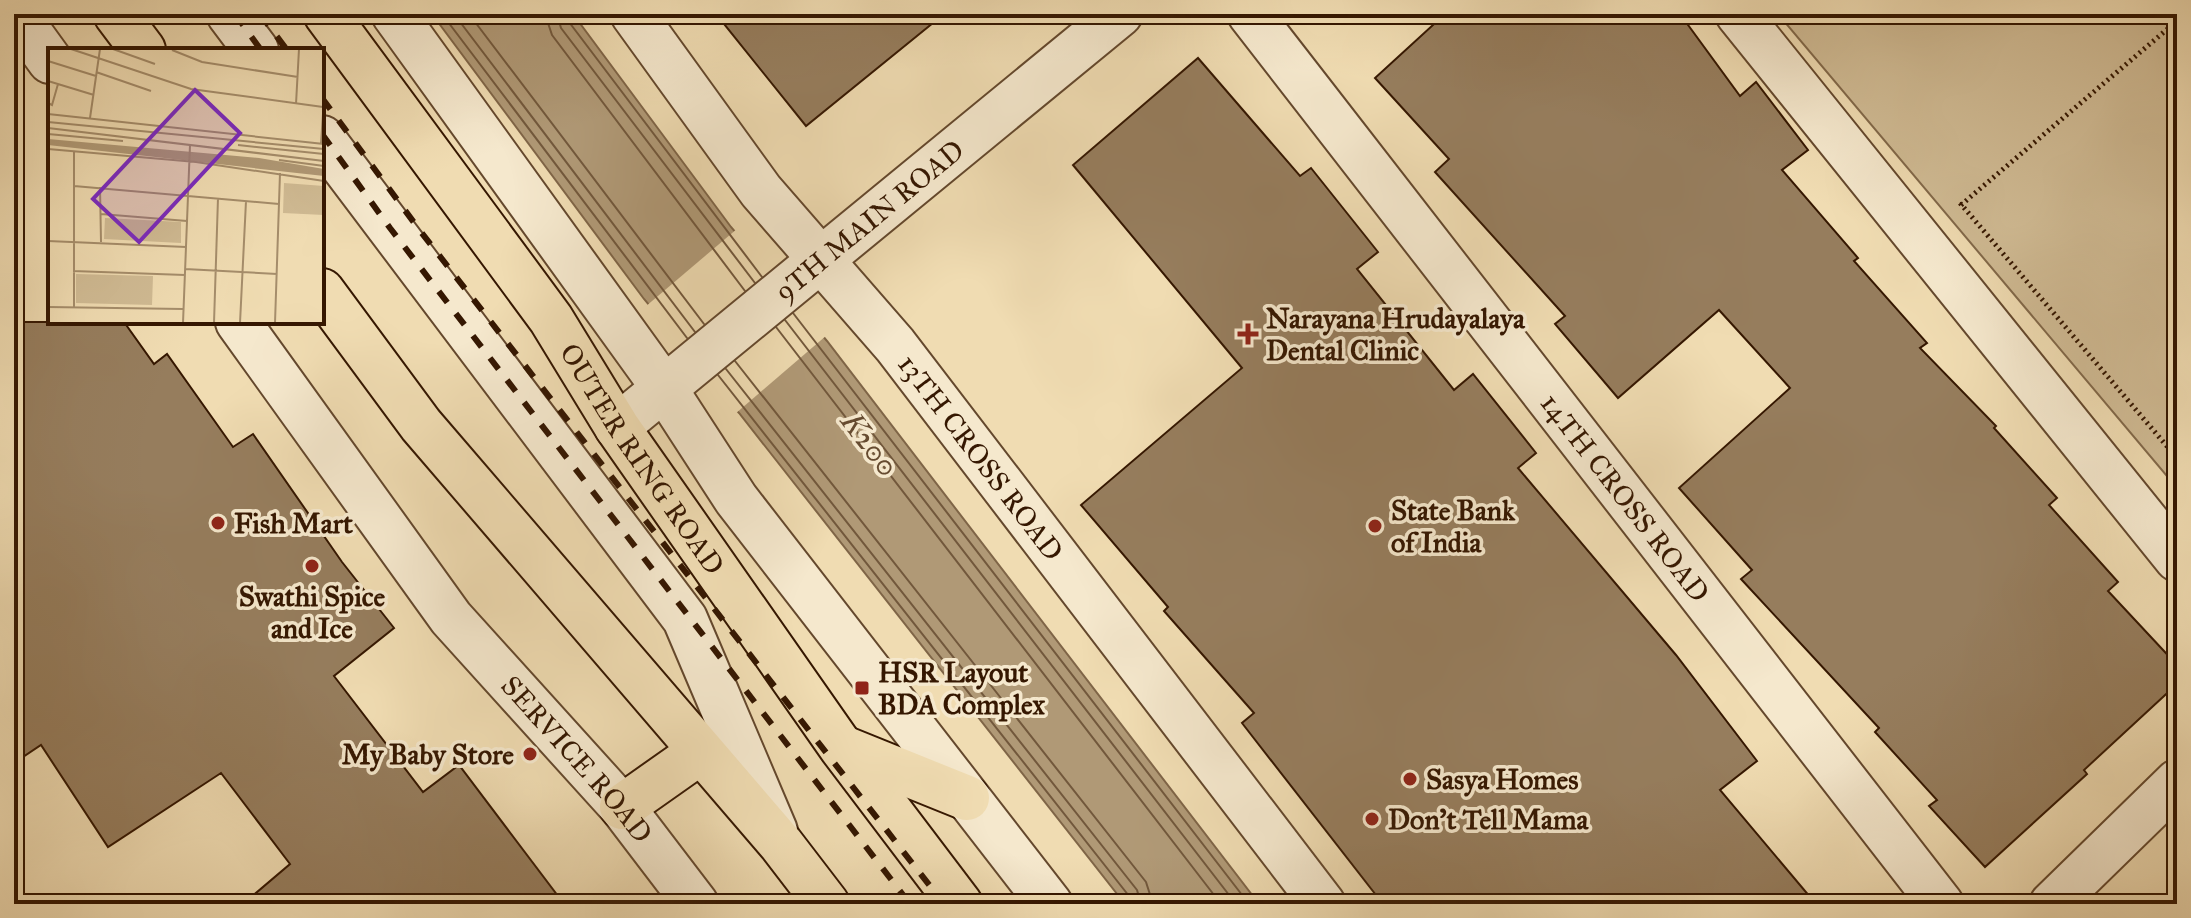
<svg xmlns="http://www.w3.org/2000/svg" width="2191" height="918" font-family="'IM FELL Great Primer',serif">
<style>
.green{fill:#d0bb94;stroke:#82694a;stroke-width:2}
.water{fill:#b09976;stroke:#7f6547;stroke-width:2}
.pier{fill:#f0dcb2}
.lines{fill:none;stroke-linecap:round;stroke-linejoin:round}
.shore{stroke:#72583c;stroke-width:2}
.building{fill:#967d5d;stroke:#351701;stroke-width:2}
.minor-casing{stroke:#64482d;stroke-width:48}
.tertiary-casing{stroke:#64482d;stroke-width:48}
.trunk-casing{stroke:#351701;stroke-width:48}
.path{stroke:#351701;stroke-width:5;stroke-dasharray:2 4;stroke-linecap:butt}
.minor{stroke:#f5e8cd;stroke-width:44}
.tertiary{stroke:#f5e8cd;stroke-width:44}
.trunk{stroke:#f0dcb2;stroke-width:44}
.rail{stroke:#351701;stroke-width:6;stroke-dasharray:14 14;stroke-linecap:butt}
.poi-dot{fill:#8f2418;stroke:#f5e8cd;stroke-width:3}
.labels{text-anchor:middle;stroke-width:7;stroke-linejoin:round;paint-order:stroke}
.street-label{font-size:28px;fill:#351701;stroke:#f5e8cd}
.poi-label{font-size:28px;font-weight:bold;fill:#351701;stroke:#f5e8cd;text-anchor:start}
.water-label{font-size:30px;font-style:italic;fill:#664b30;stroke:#f5e8cd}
.inset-road{fill:none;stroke:#a58d6b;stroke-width:2}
.view{fill:#7b2cbf;fill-opacity:0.15;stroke:#7b2cbf;stroke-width:4}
.inset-edge{fill:none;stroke:#351701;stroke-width:4}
</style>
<rect width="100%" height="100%" fill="#f0dcb2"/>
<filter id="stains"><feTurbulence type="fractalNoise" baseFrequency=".0025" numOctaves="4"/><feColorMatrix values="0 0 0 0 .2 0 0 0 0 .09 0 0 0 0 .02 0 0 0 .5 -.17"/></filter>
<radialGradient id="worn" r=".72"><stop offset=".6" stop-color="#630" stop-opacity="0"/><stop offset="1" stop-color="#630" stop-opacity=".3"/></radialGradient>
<!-- green -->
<path class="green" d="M1778 14H2177V488Z"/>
<!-- water -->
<path class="water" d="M432 14H573L731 227 827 341 1259 904H1125L739 413 644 299Z"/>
<!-- pier -->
<path class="pier" d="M738 228 827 335 735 414 645 307Z"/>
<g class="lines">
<!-- shore -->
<path class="shore" d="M442 14 687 338
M454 14 695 332
M469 14 704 324
M545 14 552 35 745 291
M557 14 561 28 755 283
M567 14 569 22 762 277
M793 313 1249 904
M785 320 1236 904
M776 327 1221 904
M735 361 1146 882 1153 904
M726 369 1137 890 1141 904
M718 375 1129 896 1131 904"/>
</g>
<!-- building -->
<path class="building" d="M716 14H944L806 126Z
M1445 14H1680L1740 96 1756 82 1808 150 1782 170 1858 258 1854 261 1927 343 1920 348 1996 426 1994 428 2057 498 2049 505 2118 582 2108 591 2177 665V684L2084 770 2087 774 1985 867 1929 806 1937 800 1875 732 1879 728 1741 579 1752 570 1679 488 1790 388 1719 310 1618 398 1555 324 1565 316 1435 172 1449 159 1375 78Z
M1198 58 1300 176 1311 168 1378 252 1357 269 1454 390 1473 374 1536 453 1518 468 1676 655 1757 761 1720 790 1816 904H1383L1242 723 1254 713 1164 611 1168 607 1081 505 1242 368 1073 165Z
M14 322H124L154 364 167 354 233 447 253 434 342 562 394 628 334 676 423 792 459 765 564 904H243L290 864 221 773 108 847 41 745 14 763Z"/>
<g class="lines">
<defs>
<g id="minor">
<path id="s1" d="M633 14 761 191 895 345 1323 904"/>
<path id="s2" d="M1250 14 1941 904"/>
<path d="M1738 14 2177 559"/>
<path d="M2052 904 2177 782"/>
</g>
<g id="tertiary">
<path d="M16 14 50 61"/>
<path d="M229 14 256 50"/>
<path d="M394 14 664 388 736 499 1050 904"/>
<path d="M322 138 685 619 775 831"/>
<path id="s3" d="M238 322 451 618 622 807 696 904"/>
<path id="s4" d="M617 427 1120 14"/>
</g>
<g id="trunk">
<path d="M116 14 143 50"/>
<path id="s5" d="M326 14 551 319 617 427 841 747 960 904"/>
<path d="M322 291 421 425 781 844 827 904"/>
<path d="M843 748 967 798"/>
<path d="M622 807 700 752"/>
</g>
</defs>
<!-- minor casing -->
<use href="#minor" class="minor-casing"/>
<!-- tertiary casing -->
<use href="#tertiary" class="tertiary-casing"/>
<!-- trunk casing -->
<use href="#trunk" class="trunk-casing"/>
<!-- path -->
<path class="path" d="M2161 14 2171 26
M1960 203 2177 458
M1961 205 2171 26 2177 32"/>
<!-- minor -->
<use href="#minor" class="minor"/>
<!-- tertiary -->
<use href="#tertiary" class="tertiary"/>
<!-- trunk -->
<use href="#trunk" class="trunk"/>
<!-- rail -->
<path class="rail" d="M235 14 261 50
M260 14 287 50
M322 98 421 232 944 904
M322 134 390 228 910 904"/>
</g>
<!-- markers -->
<g class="poi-dot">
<path d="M1244 322h8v8h8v8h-8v8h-8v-8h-8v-8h8z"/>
<circle cx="218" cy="523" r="8"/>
<circle cx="1375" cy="526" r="8"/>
<circle cx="312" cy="566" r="8"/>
<rect x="854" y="680" width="16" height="16" rx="4"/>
<circle cx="530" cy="754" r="8"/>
<circle cx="1410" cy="779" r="8"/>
<circle cx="1372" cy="819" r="8"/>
</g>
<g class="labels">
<!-- street labels -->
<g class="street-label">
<text dy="10" stroke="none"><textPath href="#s4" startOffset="326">9TH MAIN ROAD</textPath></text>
<text dy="10" stroke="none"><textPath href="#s1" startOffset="564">13TH CROSS ROAD</textPath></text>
<text dy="10" stroke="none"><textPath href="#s5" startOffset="546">OUTER RING ROAD</textPath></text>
<text dy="10" stroke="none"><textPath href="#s2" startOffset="612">14TH CROSS ROAD</textPath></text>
<text dy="10" stroke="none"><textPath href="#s3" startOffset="554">SERVICE ROAD</textPath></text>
</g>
<!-- poi labels -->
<g class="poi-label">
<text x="1266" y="328">Narayana Hrudayalaya<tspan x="1266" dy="32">Dental Clinic</tspan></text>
<text x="1391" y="520">State Bank<tspan x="1391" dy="32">of India</tspan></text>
<text x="234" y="533">Fish Mart</text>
<text x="312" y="606" text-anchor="middle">Swathi Spice<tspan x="312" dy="32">and Ice</tspan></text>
<text x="878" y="682">HSR Layout<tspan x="878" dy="32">BDA Complex</tspan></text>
<text x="514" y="764" text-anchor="end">My Baby Store</text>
<text x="1426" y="789">Sasya Homes</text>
<text x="1388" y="829">Don't Tell Mama</text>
</g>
<!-- water labels -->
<g class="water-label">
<text transform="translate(870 444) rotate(52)" y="10">K200</text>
</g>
</g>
<!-- overview -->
<g transform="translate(48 48)">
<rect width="276" height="276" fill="#f0dcb2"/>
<path d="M236 135 276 138V167L235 165ZM57 170 133 174V195L56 191ZM28 226 105 228 104 257 28 255Z" fill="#d0bb94"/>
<path d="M0 91 211 110 276 121V128L0 97Z" fill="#b09976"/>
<path class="inset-road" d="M23 1 143 41 275 59M65 1 107 16M124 2 154 14 250 29M0 13 48 28M48 24 103 43M0 33 46 47M0 55 4 57 10 36M248 56 251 1M0 66 276 96M42 70 52 1M0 74 276 101M0 80 276 113M0 86 75 93M273 96 276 50M190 97 276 106M0 101 148 114 276 133M231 112 276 118M26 138 231 156M52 139 53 194M53 166 139 173M0 193 138 199M137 221 229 226M25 223 137 227M0 259 135 261M26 259V103M135 275 142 97M166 275 170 150M192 275 198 153M227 275 232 125"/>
<path class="view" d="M147 42 192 85 91 194 45 151Z"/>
<rect width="276" height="276" class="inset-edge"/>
</g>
<!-- margin -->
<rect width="2191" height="918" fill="none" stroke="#f0dcb2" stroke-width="48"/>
<rect x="16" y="16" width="2159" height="886" fill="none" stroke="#351701" stroke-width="4"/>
<rect x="24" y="24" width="2143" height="870" fill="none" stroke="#351701" stroke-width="2"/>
<rect width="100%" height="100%" filter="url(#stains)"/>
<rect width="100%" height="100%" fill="url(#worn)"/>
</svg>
